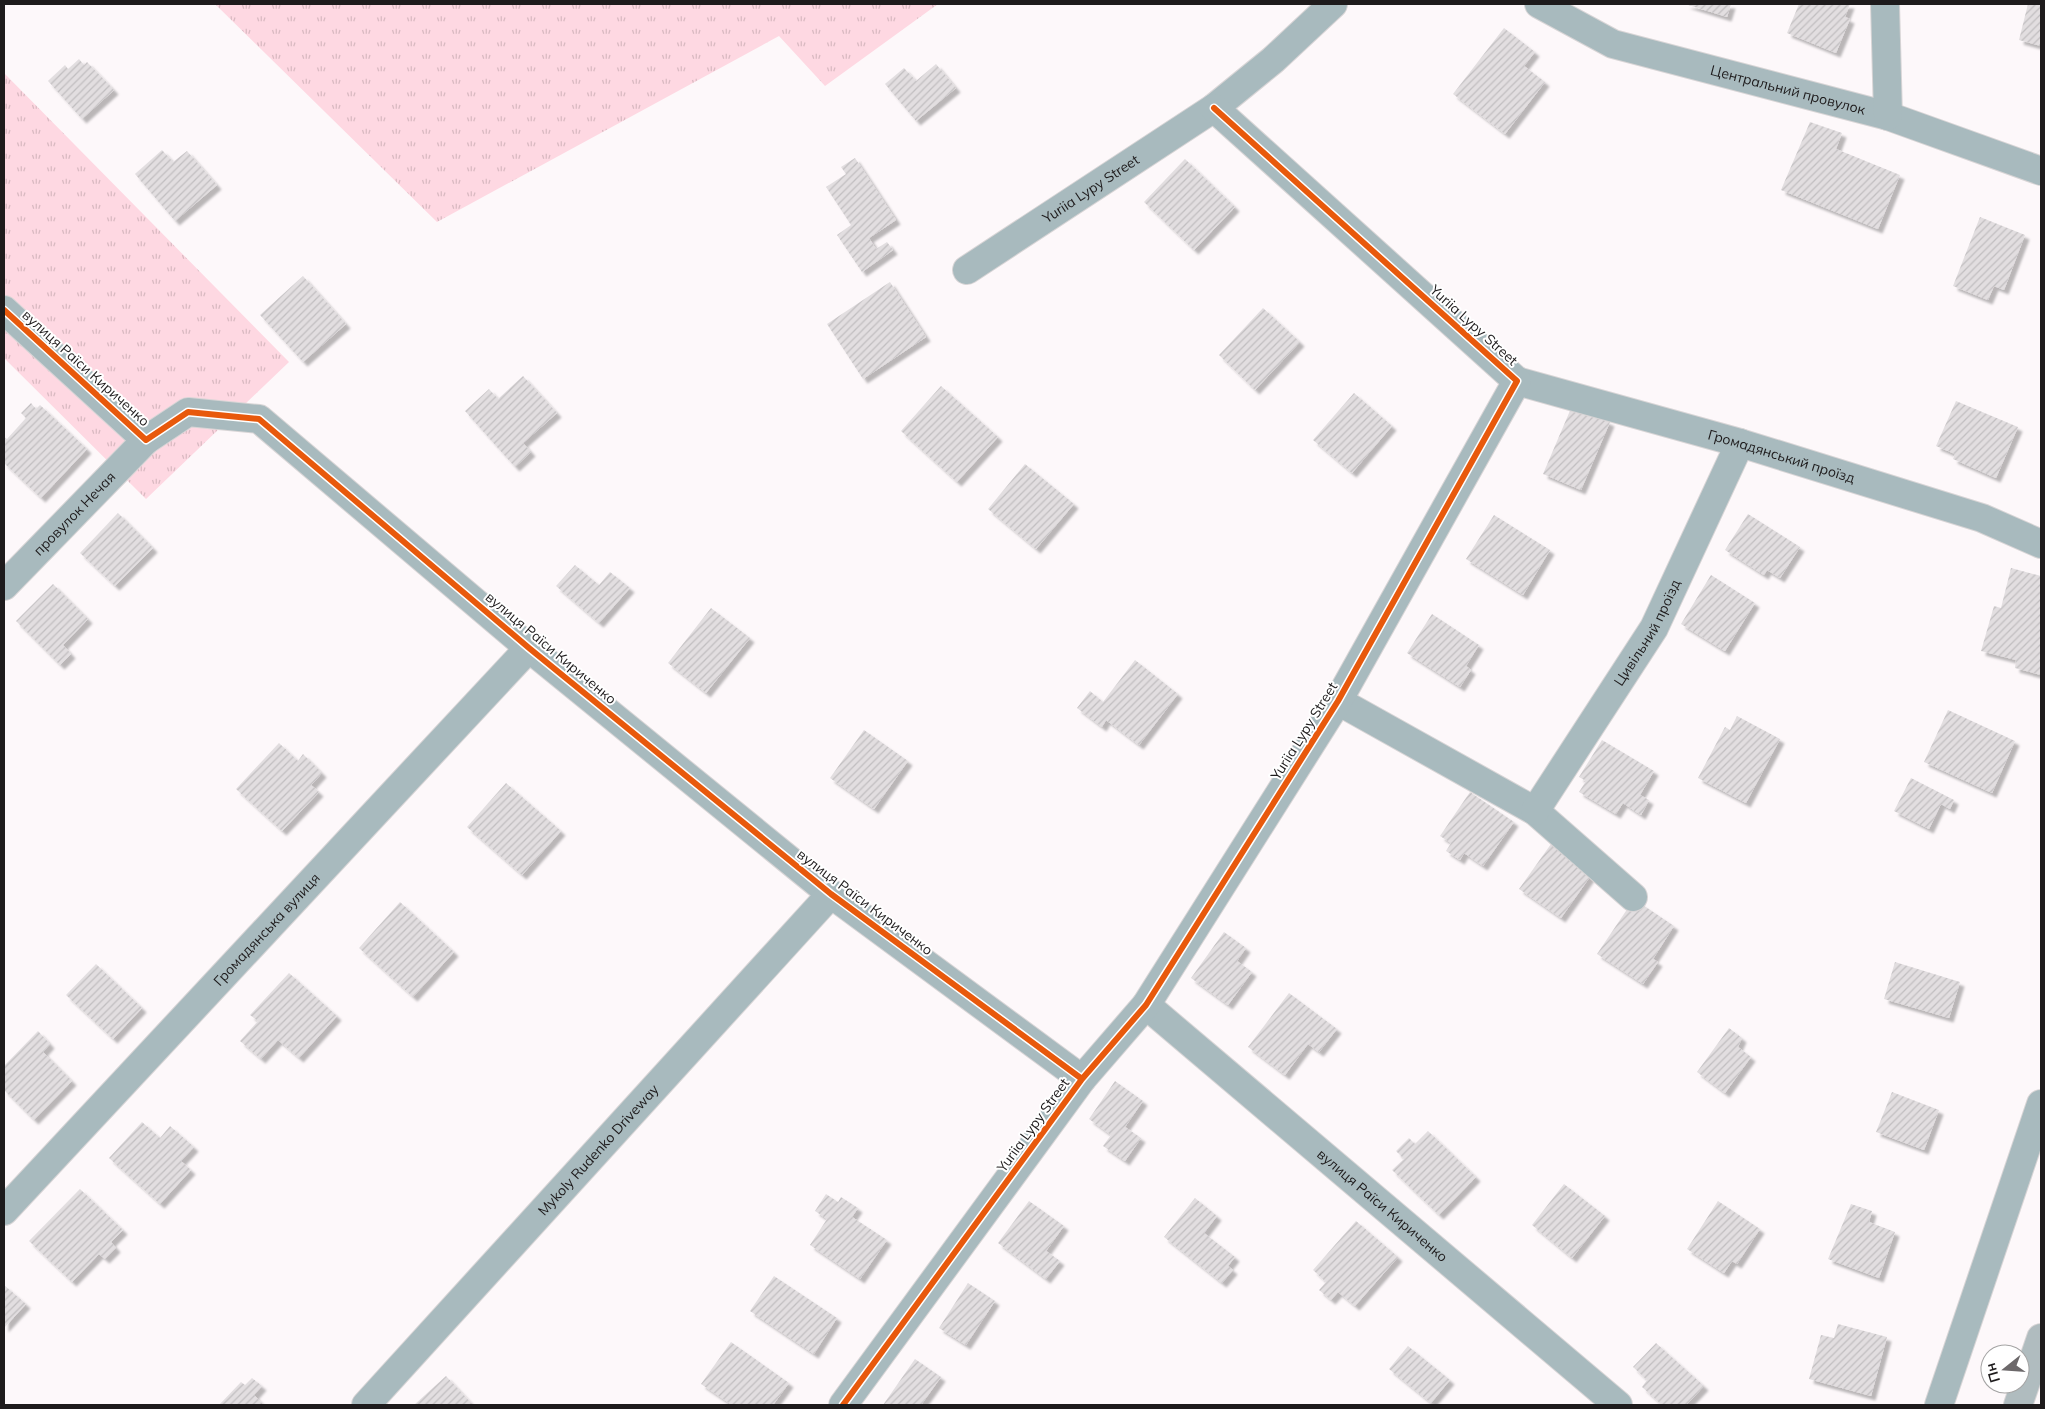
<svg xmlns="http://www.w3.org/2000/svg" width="2045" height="1409" font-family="Mulish,sans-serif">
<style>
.grass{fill:url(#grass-tufts)}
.building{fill:url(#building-hatch);filter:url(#shadow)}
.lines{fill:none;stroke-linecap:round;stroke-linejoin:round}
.minor-casing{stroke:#d8d5d6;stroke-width:30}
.major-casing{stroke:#d8d5d6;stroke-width:30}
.minor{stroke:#a8babe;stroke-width:28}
.major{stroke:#b0bcbf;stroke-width:28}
.cycleway-casing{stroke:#fff;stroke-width:9}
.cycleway{stroke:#e8590c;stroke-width:6}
.labels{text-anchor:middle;stroke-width:4;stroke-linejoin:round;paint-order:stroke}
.street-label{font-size:14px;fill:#1e1b1c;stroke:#fff}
</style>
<defs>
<pattern id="grass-tufts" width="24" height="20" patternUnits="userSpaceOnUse" patternTransform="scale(1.25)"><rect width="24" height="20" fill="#fed8e2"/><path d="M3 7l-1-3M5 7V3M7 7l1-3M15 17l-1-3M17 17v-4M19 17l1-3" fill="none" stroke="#d9b9c1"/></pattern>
<pattern id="building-hatch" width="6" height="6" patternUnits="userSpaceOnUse" patternTransform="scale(1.25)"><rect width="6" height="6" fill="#e2dee0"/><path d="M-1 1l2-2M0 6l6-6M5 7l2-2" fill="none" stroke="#c1bec0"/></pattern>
<filter id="shadow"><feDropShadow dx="4.5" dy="4.5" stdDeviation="1" flood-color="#0004"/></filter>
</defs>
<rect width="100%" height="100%" fill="#fdf8fa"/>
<!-- grass -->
<path class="grass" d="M215 4H938L825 86 779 36 437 222Z
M4 73 289 362 146 499 4 358Z"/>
<!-- building -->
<path class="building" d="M1685 4H1731L1727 17Z
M1799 4H1850L1845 17 1850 19 1836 53 1787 33Z
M2028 4H2041V46L2019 40Z
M1504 28 1535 52 1524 66 1545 82 1505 134 1453 94Z
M79 59 84 65 87 62 114 90 82 119 48 81 65 65 68 69Z
M936 64 956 88 916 121 885 84 904 68 916 81Z
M1810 122 1842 133 1836 149 1900 175 1878 229 1781 190Z
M162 150 173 162 187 151 217 185 175 221 135 174Z
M855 158 896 220 869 238 876 249 887 242 893 250 862 272 837 235 851 225 826 187 846 174 841 167Z
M1185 159 1235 207 1194 250 1144 202Z
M1980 217 2025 235 2004 290 1994 286 1988 300 1953 286Z
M303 276 346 324 303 362 260 315Z
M890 282 926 337 863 379 827 324Z
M1263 308 1300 342 1255 390 1219 355Z
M523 376 557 413 523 443 531 452 515 467 465 411 489 389 498 399Z
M941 386 998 437 957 482 901 431Z
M1354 393 1392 426 1352 473 1313 440Z
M1956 401 2018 427 1996 478 1953 459 1955 454 1936 446Z
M31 403 36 409 40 405 87 449 41 498 4 463V437L7 439 26 418 21 413Z
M1572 406 1610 422 1581 490 1543 474Z
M1025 464 1074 504 1036 549 988 509Z
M118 513 153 548 115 586 80 553Z
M1748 514 1800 547 1780 578 1767 570 1764 575 1725 550Z
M1494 515 1550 550 1523 595 1466 559Z
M575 565 599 585 610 572 630 588 599 623 556 586Z
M2011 568 2041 576V675L2015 668 2016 660 1981 651 1994 606 2001 608Z
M1711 575 1755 603 1725 651 1681 624Z
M53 584 88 619 63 645 71 654 60 665 16 621Z
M711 608 750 638 706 693 668 663Z
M1432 614 1479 645 1466 666 1471 670 1460 687 1407 653Z
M1135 660 1178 694 1139 745 1106 720 1102 727 1077 708 1090 691 1103 702Z
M1948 710 2015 741 1992 793 1924 762Z
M1737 716 1780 739 1746 803 1698 778 1725 727 1730 730Z
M864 730 908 761 874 809 830 778Z
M1602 740 1654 771 1640 795 1649 800 1641 815 1623 803 1616 814 1579 792 1586 781 1579 777Z
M279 743 298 761 303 754 322 773 311 785 319 792 282 831 236 789Z
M1911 778 1954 800 1950 809 1941 804 1929 829 1894 811Z
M506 783 561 831 522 875 467 827Z
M1470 792 1514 822 1483 866 1464 853 1460 860 1446 851 1451 843 1440 836Z
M1551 844 1594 871 1561 918 1519 889Z
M1634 899 1674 926 1653 959 1658 962 1643 984 1597 954Z
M400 902 454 952 413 997 359 948Z
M1224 932 1246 948 1237 961 1252 972 1228 1005 1191 978Z
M1895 962 1960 982 1949 1018 1884 999Z
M96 964 142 1008 113 1039 66 995Z
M289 973 337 1016 299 1058 278 1040 261 1059 240 1041 258 1021 250 1015Z
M1289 993 1337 1029 1319 1052 1308 1044 1285 1075 1248 1047Z
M1729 1028 1742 1038 1738 1047 1751 1057 1725 1093 1697 1072Z
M38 1031 50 1044 43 1052 72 1081 34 1120 4 1090V1066Z
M1115 1081 1143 1101 1125 1127 1141 1138 1125 1161 1103 1146 1111 1135 1089 1119Z
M1892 1092 1939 1110 1924 1150 1876 1132Z
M142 1122 160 1138 170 1126 194 1147 181 1161 191 1170 160 1204 109 1158Z
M1428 1131 1476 1177 1439 1215 1392 1170 1404 1159 1396 1151 1409 1138 1415 1144Z
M1564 1184 1605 1216 1572 1258 1532 1225Z
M80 1189 123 1230 111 1242 116 1248 105 1259 99 1254 72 1282 29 1241Z
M826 1194 838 1202 841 1197 858 1208 852 1217 887 1240 860 1279 810 1245 827 1219 815 1211Z
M1195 1198 1217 1216 1204 1233 1235 1257 1228 1266 1233 1270 1222 1283 1164 1237Z
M1029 1201 1064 1226 1046 1251 1060 1261 1046 1279 998 1243Z
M1718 1201 1760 1229 1737 1264 1732 1261 1724 1273 1687 1249Z
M1851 1204 1872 1211 1869 1222 1895 1232 1879 1278 1828 1259Z
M1356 1221 1398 1257 1355 1306 1338 1292 1331 1300 1319 1290 1326 1282 1313 1270Z
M774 1276 837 1318 814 1354 750 1311Z
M968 1283 995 1301 966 1345 939 1328Z
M4 1285 26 1304 4 1328Z
M1838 1324 1887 1337 1871 1396 1809 1379 1821 1335 1834 1338Z
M731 1342 789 1383 773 1405H732L701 1384Z
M1656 1343 1704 1386 1686 1405H1662L1642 1387 1647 1380 1633 1367Z
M1408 1346 1450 1380 1431 1403 1389 1369Z
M915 1359 941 1377 921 1405H883Z
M446 1376 473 1405H414Z
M252 1378 262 1386 254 1395 264 1405H219L241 1382 245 1385Z"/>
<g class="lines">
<defs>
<g id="minor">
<path id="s1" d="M1539 4 1613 44 1888 116 2041 171"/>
<path d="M1885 4 1888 116"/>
<path id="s2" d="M967 270 1214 108 1273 60 1333 4"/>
<path d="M4 310 146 440 188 412 259 419 529 648 831 894 1082 1079"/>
<path id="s3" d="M1517 381 1740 443 1982 518 2041 544"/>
<path id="s4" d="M4 586 146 440"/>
<path d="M1338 701 1535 811 1633 897"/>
<path id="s5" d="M1535 811 1654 628 1740 443"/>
<path id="s6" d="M1146 1005 1618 1405"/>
<path id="s7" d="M4 1211 529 648"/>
<path id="s8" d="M366 1405 831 894"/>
<path d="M843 1405 1082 1079 1146 1005 1338 701 1517 381 1214 108"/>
<path d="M1939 1405 2041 1104"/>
</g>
<path id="major" d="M2018 1405 2041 1338"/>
</defs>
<!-- minor casing -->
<use href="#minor" class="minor-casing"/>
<!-- major casing -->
<use href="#major" class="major-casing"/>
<!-- minor -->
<use href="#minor" class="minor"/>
<!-- major -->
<use href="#major" class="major"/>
<defs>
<path id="cycleway" d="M4 310 146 440 188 412 259 419 529 648 831 894 1082 1079
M843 1405 1082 1079 1146 1005 1338 701 1517 381 1214 108"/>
</defs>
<!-- cycleway casing -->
<use href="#cycleway" class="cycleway-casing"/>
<!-- cycleway -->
<use href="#cycleway" class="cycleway"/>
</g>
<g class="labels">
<!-- street labels -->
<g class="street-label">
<text dy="5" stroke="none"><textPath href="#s1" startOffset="265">Центральний провулок</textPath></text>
<text dy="5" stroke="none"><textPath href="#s2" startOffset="148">Yuriia Lypy Street</textPath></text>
<text transform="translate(1474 325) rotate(42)" y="5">Yuriia Lypy Street</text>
<text transform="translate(86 368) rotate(42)" y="5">вулиця Раїси Кириченко</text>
<text dy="5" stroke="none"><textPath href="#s3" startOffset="275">Громадянський проїзд</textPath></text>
<text dy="5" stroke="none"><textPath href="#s4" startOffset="101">провулок Нечая</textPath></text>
<text dy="5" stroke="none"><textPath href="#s5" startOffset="211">Цивільний проїзд</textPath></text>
<text transform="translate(551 648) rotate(40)" y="5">вулиця Раїси Кириченко</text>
<text transform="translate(1304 731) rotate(-58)" y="5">Yuriia Lypy Street</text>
<text transform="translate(865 902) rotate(37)" y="5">вулиця Раїси Кириченко</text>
<text dy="5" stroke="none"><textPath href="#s7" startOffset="385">Громадянська вулиця</textPath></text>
<text transform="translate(1033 1125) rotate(-54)" y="5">Yuriia Lypy Street</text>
<text dy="5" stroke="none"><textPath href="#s8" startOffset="345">Mykoly Rudenko Driveway</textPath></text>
<text dy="5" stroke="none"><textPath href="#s6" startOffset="310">вулиця Раїси Кириченко</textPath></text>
</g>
</g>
<!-- border -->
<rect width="2045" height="1409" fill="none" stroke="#1e1b1c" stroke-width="10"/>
<!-- north arrow -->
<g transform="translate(2005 1369) rotate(253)"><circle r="24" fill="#ffffff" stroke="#a5a4a4"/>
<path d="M0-4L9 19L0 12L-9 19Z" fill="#6c686a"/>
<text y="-8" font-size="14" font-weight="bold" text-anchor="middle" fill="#1e1b1c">Пн</text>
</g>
</svg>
